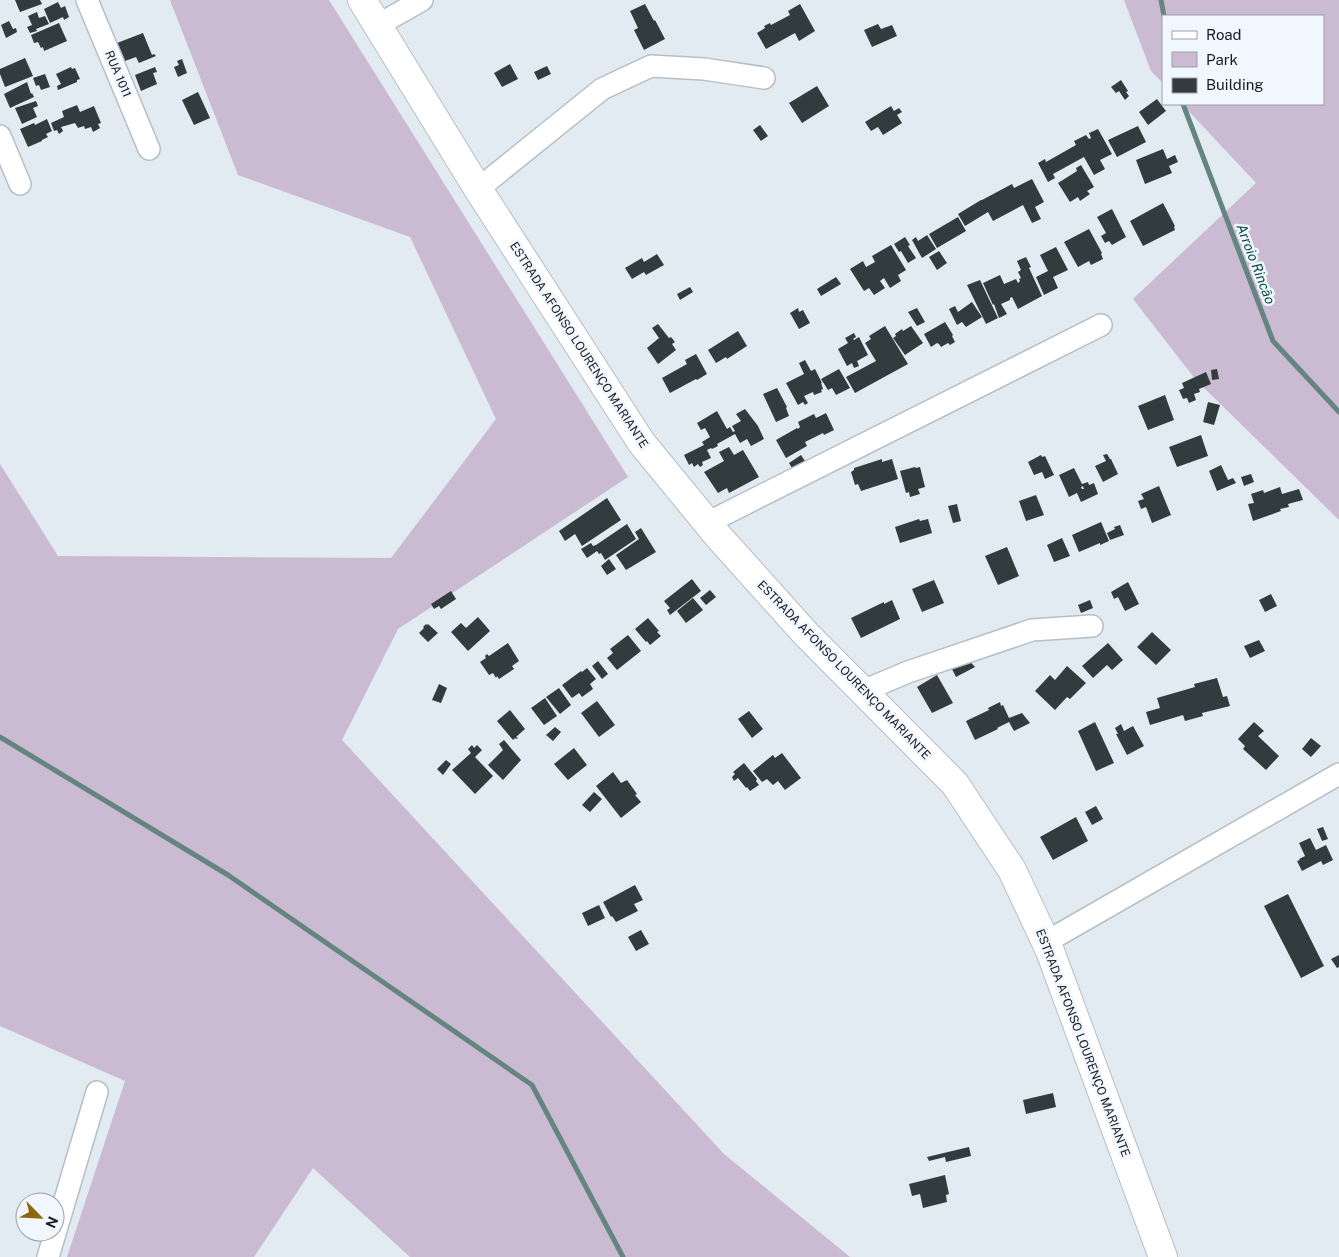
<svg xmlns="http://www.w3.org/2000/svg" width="1339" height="1257" font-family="'Public Sans',sans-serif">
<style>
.green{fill:#cabad2}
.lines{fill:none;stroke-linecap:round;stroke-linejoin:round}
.stream{stroke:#658580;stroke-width:5}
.building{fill:#323c3f}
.street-casing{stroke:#b6bec6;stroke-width:24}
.secondary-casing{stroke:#b6bec6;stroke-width:30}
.street{stroke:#fff;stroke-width:21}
.secondary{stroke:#fff;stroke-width:28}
.labels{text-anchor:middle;stroke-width:5;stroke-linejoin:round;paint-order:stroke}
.street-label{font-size:12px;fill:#191c1f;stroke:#f1f7fe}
.water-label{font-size:14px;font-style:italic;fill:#084a41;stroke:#f1f7fe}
</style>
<rect width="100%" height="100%" fill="#e2eaf2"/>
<!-- green -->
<path class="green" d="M170 0H329L628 477 398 629 342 740 724 1154 850 1257H410L313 1168 254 1257H67L125 1081 0 1026V464L58 556 391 558 496 419 410 237 238 175Z
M1124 0H1339V520L1196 380 1133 299 1256 183 1182 104H1323V16H1163V83L1151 71Z"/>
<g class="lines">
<!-- stream -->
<path class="stream" d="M1161 0 1164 16
M1183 104 1273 341 1339 412
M0 737 228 875 532 1085 623 1257"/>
</g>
<!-- building -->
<path class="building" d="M15 0H40L42 4 20 12Z
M58 2 61 8 65 6 69 17 64 20 63 17 50 23 44 9Z
M645 4 654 21 655 20 665 39 644 50 634 30 638 28 630 11Z
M800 4 815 31 799 41 795 33 766 49 757 33 765 28 764 26 770 23 771 25 790 15 788 11Z
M37 12 39 18 45 16 49 24 36 29 37 31 30 33 27 27 32 25 28 16Z
M9 21 13 29 16 28 17 32 6 38 1 25Z
M59 23 67 41 44 51 43 47 41 48 38 42 34 43 31 35Z
M878 24 881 29 892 25 897 36 872 47 864 30Z
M143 33 152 55 154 54 156 56 139 63 136 57 125 61 117 43Z
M25 58 33 76 5 87 0 74V69Z
M182 59 187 73 178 77 174 67 179 65 177 61Z
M510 64 518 79 502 87 494 73Z
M547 66 551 74 538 80 534 72Z
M71 67 72 69 75 68 80 79 77 80V82L58 90 57 86 61 84 56 74Z
M155 67 157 72 153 73 157 84 141 91 135 75Z
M45 74 50 87 41 90 39 85 36 86 33 78Z
M1121 80 1128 91 1126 92 1129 96 1125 100 1119 91 1116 93 1111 87Z
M27 82 31 94 32 93 34 97 10 108 4 94Z
M817 86 829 106 802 123 789 103Z
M198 92 210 118 194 125 182 100Z
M1157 99 1166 111 1148 125 1139 112Z
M36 101 38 106 33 108 37 117 22 124 15 108Z
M77 105 80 112 94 106 101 123 98 124 100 128 93 132 91 127 85 129 84 126 78 128 75 123 61 127 63 131 59 134 57 130 54 131 51 123 64 117 62 111Z
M891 106 894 111 899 108 902 112 897 115 902 123 883 135 878 127 871 131 865 122Z
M47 119 52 131 46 134 48 137 42 140V141L28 147 20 129 34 123 35 125Z
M760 125 768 136 761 141 753 130Z
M1138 126 1146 142 1117 157 1108 140Z
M1098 129 1112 154 1100 160 1105 169 1094 175 1084 157 1053 174 1055 178 1048 182 1038 163 1045 159 1046 162 1076 145 1074 141 1086 135 1089 139 1091 138 1089 133Z
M1163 149 1167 159 1175 155 1178 162 1169 166 1172 173 1145 184 1136 160Z
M1081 165 1094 187 1087 191 1090 194 1080 201 1078 197 1070 202 1058 183 1077 171 1076 168Z
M1032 179 1044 202 1035 207 1041 219 1032 223 1023 205 993 221 988 212 965 226 958 214 981 200H982L1012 184 1014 188Z
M1163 203 1175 226 1174 227 1175 230 1143 246 1130 221Z
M1112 209 1126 237 1112 245 1109 241 1105 243 1101 236 1106 233 1097 217Z
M958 217 966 231 937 248 929 234Z
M1089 229 1102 253 1101 254 1103 259 1091 265 1089 261 1078 267 1064 242Z
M927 235 936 249 922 258 912 240 916 237 918 241Z
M905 237 910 245 908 246 916 258 908 263 901 251 899 252 894 244Z
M891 245 906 270 898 275 901 281 890 288 884 278 880 281 885 288 874 295 869 288 864 291 850 269 863 261 866 267 875 262 872 256Z
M1056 247 1068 270 1053 277 1058 288 1044 295 1036 277 1048 271 1040 255Z
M939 251 947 263 937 270 929 257Z
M657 254 664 265 646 275 644 272 632 279 625 268 642 258 644 262Z
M1026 257 1031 267 1029 268 1042 296 1018 309 1012 297 1010 298V300L1001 304 1007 314 999 318 994 304 993 305 983 283 1000 275 1004 284 1016 279 1018 283 1020 281 1019 279 1021 278 1018 272 1021 270 1017 261Z
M836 277 841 284 821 296 817 289Z
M980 280 998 318 986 324 967 285Z
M690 287 693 292 680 300 677 294Z
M972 302 982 317 966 327 962 322 957 325 949 309 955 306 958 312Z
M798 308 799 312 803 310 810 323 799 329 790 313Z
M917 308 925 322 917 326 908 312Z
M945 322 953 335 952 336 955 342 950 345 948 343 941 347 939 344 937 343 931 347 924 334Z
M658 324 669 338 671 337 675 342 672 344 676 350 658 364 647 348 659 338 652 328Z
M885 326 908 364 855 393 846 377 876 361 865 343 871 339 869 336Z
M911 326 923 343 905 355 893 338 896 336 895 334 902 329 903 331Z
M738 331 747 346 727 359 726 357 716 363 708 350Z
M854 333 856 337 853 339 854 340 859 337 868 355 857 361 859 366 854 368 852 363 847 366 838 349 848 343 845 338Z
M696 354 707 374 697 380 696 379 670 393 662 378 687 364 685 360Z
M805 360 811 371 815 369 822 383H821L823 389 821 390 822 392 814 395 813 392 804 396 808 403 805 405 803 402 798 405 786 383 804 374 799 363Z
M839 369 850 388 836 395 832 388 828 390 821 379Z
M1217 369 1219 379 1212 380 1211 370Z
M1206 372 1211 384 1199 389 1200 392 1194 394 1196 400 1189 403 1187 398 1183 399 1179 390 1184 388 1182 383Z
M777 388 787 407 786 408 789 416 776 422 763 394Z
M1165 395 1174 420 1148 430 1138 406Z
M1208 402 1220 405 1214 425 1203 422Z
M745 409 758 426 764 439 751 446 747 439 740 443 735 434 717 444 718 446 712 449 711 448 707 450 711 458 702 462 703 465 700 467 698 464 694 467 692 463 689 465 684 455 704 445 702 442 710 437 705 428 701 430 697 423 717 411 727 429 730 427 733 432 735 431 732 426 741 421 736 414Z
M826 413 834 430 824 435 823 433 805 442 807 446 786 458 776 440 797 428 798 429 800 427 798 422 814 414 816 418Z
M1201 435 1208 456 1177 467 1169 447Z
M729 447 734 455 743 450 759 477 729 493 727 488 718 493 704 472 724 461 719 452Z
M1107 454 1110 459H1111L1118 474 1103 482 1095 466 1106 461 1103 455Z
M801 455 805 461 792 468 789 463Z
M1041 455 1042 457 1045 456 1054 475 1045 479 1042 472 1034 475 1028 462Z
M882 459V462L892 459 898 479 861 491 858 484 855 485 851 472 854 470V468Z
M1221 465 1228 480 1233 478 1236 483 1217 491 1209 471Z
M915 467 916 468 920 467 925 487 918 489 920 494 910 497 909 492 906 493 900 471Z
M1074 468 1083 486 1081 487 1082 489H1084L1082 484 1088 482 1089 485 1094 483 1098 494 1081 502 1077 493 1069 497 1059 475Z
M1251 474 1254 482 1244 486 1241 477Z
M1159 486 1171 515 1152 523 1146 507 1141 509 1138 501 1144 499 1141 494Z
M1280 487 1282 494 1299 489 1303 500 1288 504 1289 507 1280 509 1281 511 1253 521 1248 504 1254 503 1251 494 1263 490 1264 493Z
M1036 495 1044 515 1026 521 1019 501Z
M607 498 621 520 582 546 575 534 565 541 559 531Z
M957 504 961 521 953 523 948 506Z
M919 519 920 521 928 519 932 533 900 543 895 527Z
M1101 522 1109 541 1100 545V543L1079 552 1072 535Z
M627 524 636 539 605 560 601 553 599 554 597 551 587 558 581 549 591 543 593 546 596 545Z
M1120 525 1124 535 1110 540 1107 533 1115 529 1114 527Z
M641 528 656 552 626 570 616 555 639 539 635 532Z
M1062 538 1070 556 1054 562 1047 545Z
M1007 547 1019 576 998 585 985 556Z
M609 559 616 569 607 575 601 566Z
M692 579 701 591 670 615 667 610 670 608 664 601Z
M934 580 944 603 922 612 912 589Z
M1128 582 1139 604 1125 611 1118 597 1114 599 1111 592Z
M710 590 716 597 706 605 700 598Z
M451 591 456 599 441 609 439 606 434 609 431 604Z
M1271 594 1277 606 1265 612 1259 600Z
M693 598 703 610 686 623 677 611Z
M892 600 900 619 861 638 851 618 884 602V604Z
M1090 600 1093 608 1081 613 1078 605Z
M478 617 490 631 468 651 451 632 461 623 466 628Z
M648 618 659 631 657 632 661 636 650 645 647 641 646 642 635 629Z
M426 624 427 625 428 624 438 633 428 642 419 633 424 628 423 627Z
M1152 632 1171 650 1156 665 1137 647Z
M628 635 641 651 617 670 607 658 613 653 610 649Z
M1259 640 1265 651 1250 658 1244 646Z
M508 643 519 661 512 666 514 669 499 679 497 676 496 678 493 673 489 675 480 662 486 658 485 656 487 654 489 656Z
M1108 643 1123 660 1112 670 1107 665 1093 678 1082 666Z
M966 657 975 667 956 677 950 665Z
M598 661 608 674 602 679 592 666Z
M1067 666 1086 683 1070 699 1067 697 1055 710 1035 691 1050 675 1055 680Z
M587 668 596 679 590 684 593 689 582 697 579 693 572 698 562 685 581 671 582 672Z
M937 675 953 703 932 713 917 687Z
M1217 678 1223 697 1227 696 1230 706 1202 713 1203 716 1185 721 1183 715 1150 725 1146 712 1160 708 1157 698 1195 687 1194 684Z
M439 684 447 688 441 703 432 700Z
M559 688 571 705 560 714 546 697Z
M545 698 557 716 544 725 531 708Z
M597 701 615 725 599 737 581 713Z
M1000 702 1001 706 1003 705 1009 718 1022 713 1030 723 1014 731 1009 722 997 728 998 729 975 740 966 721 989 710 988 708Z
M510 710 525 729 516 737 518 738 516 739 515 738 513 740 497 721Z
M749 711 763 729 752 738 738 719Z
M1095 722 1114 763 1096 771 1078 731Z
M1254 722 1264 731 1258 736 1279 756 1266 770 1243 749 1245 746 1238 739Z
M1121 724 1124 731 1133 726 1144 746 1127 755 1116 734H1118L1115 728Z
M555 727 561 732 553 741 546 735Z
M1311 738 1321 746 1311 757 1302 749Z
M504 740 521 760 503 780 488 765 503 750 499 744Z
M472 745 474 748 477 745 482 750 475 757 493 776 475 794 452 770 471 753 468 749Z
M574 748 587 765 568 780 554 764Z
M782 753 801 778 785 790 778 781 773 785 767 779 762 782 753 771 773 755 775 758Z
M446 760 451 764 443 775 437 769Z
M744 763 757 779 756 781 759 785 750 791 747 787 746 788 738 778 734 781 732 777 735 774 733 772Z
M613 772 621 783 627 780 637 794 635 795 641 802 621 818 596 786Z
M594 792 602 799 590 812 582 805Z
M1096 806 1103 819 1092 825 1085 812Z
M1076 817 1088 841 1053 860 1040 837Z
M1323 827 1328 839 1322 841 1317 829Z
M1310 838 1316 850 1326 845 1333 860 1323 865 1321 861 1302 871 1297 861 1300 860 1299 859 1305 856 1299 843Z
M635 885 643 900 634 904 638 911 616 922 612 916 611 917 603 902Z
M1288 894 1324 966 1301 978 1264 906Z
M599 905 605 918 588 926 582 913Z
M641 930 649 944 636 951 628 937Z
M1339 955V967L1337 968 1331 959Z
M1053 1093 1056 1107 1026 1114 1023 1100Z
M969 1147 971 1156 946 1162 945 1157 929 1161 927 1157Z
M945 1175 949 1194 946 1195 947 1202 923 1208 920 1194 912 1196 909 1184Z"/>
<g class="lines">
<defs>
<path id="street" d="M87 0 149 149
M378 25 422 0
M0 136 20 184
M478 189 602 89 651 66 704 69 764 78
M707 523 1101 325
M863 691 908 672 1032 630 1092 626
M1046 942 1339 774
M48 1257 97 1092"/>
<path id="secondary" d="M362 0 478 189 641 442 718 536 806 634 955 784 1012 870 1050 951 1163 1257"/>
</defs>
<!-- street casing -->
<use href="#street" class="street-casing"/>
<!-- secondary casing -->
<use href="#secondary" class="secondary-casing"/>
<!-- street -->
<use href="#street" class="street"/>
<!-- secondary -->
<use href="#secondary" class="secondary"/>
</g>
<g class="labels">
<!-- street labels -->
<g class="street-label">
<text transform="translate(118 74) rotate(67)" y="4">RUA 1011</text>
<text transform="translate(579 345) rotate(57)" y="4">ESTRADA AFONSO LOURENÇO MARIANTE</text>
<text transform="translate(844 670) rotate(46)" y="4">ESTRADA AFONSO LOURENÇO MARIANTE</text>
<text transform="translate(1083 1043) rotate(69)" y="4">ESTRADA AFONSO LOURENÇO MARIANTE</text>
</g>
<!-- water labels -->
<g class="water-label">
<text transform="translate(1256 264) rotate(69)" y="5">Arroio Rincão</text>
</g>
</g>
<!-- legend -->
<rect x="1162" y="15" width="162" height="90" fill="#f1f7fe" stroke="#9b9fa5"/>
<rect x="1172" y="31" width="25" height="8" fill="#ffffff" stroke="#9b9fa5"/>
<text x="1206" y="40" font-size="15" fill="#191c1f">Road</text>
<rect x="1172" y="52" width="25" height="15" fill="#cabad2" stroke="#9b9fa5"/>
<text x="1206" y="65" font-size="15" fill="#191c1f">Park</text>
<rect x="1172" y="78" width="25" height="15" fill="#323c3f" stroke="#9b9fa5"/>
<text x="1206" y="90" font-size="15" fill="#191c1f">Building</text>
<!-- north arrow -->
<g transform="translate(40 1217) rotate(114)"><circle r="24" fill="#f1f7fe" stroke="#9b9fa5"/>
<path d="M0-4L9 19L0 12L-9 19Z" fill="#8e670b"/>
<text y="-8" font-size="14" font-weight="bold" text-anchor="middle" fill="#191c1f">N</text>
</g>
</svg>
